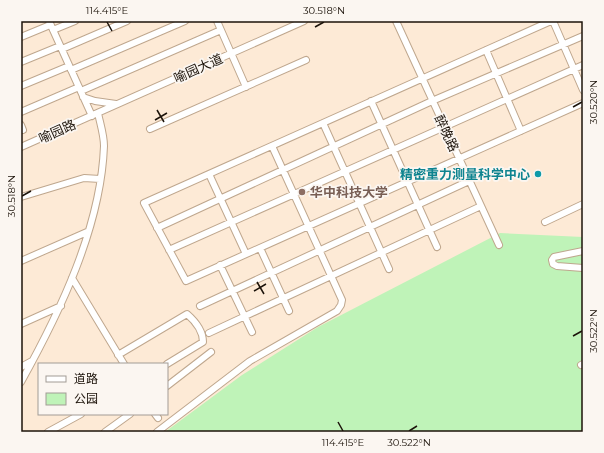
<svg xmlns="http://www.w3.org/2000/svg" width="604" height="453" font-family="Montserrat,'Noto Sans SC',sans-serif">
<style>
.built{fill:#fdead6;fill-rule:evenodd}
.green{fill:#bff3b8}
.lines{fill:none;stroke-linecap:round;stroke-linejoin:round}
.minor-casing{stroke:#bfa78e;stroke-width:8}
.minor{stroke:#fff;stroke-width:6}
.ticks{fill:none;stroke:#1c130a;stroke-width:1.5}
.culture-dot{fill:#0f9aa8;stroke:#fbf6f1;stroke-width:1.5}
.education-dot{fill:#8d6e63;stroke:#fbf6f1;stroke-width:1.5}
.labels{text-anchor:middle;stroke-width:3.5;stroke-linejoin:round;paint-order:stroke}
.street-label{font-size:13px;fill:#1c130a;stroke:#fbf6f1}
.culture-label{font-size:13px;font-weight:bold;fill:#0d838f;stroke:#fbf6f1;text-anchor:end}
.education-label{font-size:13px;font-weight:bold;fill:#785e54;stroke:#fbf6f1;text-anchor:start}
.neatline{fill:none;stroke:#1c130a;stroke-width:1.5}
.ticks-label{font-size:10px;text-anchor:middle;fill:#1c130a}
</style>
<rect width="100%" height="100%" fill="#fbf6f1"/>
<!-- built -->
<path class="built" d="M21 21H583V419L549 432H21ZM39 364H167V414H39Z"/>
<!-- green -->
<path class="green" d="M500 233 583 237V432H165L242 375 318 327Z"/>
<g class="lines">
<defs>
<path id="minor" d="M49 21 92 116
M217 21 246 87
M396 21 499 245
M551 21 144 203 186 281 583 103
M553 21 583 90
M53 30 75 21
M21 37 50 25
M62 49 127 21
M486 50 521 131
M21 62 60 46
M71 70 185 21
M21 86 69 66
M81 91 221 30
M83 97 95 101 116 104
M371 101 437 247
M21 112 79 87
M323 123 389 269
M21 125 23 130
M150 129 306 60
M21 147 304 21
M209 174 246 254
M21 197 84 178 100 179
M545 222 583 204
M157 228 432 101 583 36
M260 248 289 311
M169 250 583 65
M583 251 554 257 552 260 553 264 557 266 583 268
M21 261 87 232
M220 265 252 332
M72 278 124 364
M200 306 469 181
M21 324 61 306
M209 333 481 206
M118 355 187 314C195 321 203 330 203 342L167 364
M581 365 583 364
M21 367 32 361
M21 382C60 312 101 227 104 146 104 135 100 123 98 113
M167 386 211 352
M155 414 158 418
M48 432 81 414
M105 432 130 414
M157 432 250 361 337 311 341 305 342 300 272 146"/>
</defs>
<!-- minor casing -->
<use href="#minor" class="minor-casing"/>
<!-- minor -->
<use href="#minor" class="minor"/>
</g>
<!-- ticks -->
<path class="ticks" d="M107 22 112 31M315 27 324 22M573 107 582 102M157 110 164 122M155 120 167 113M22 196 31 191M257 282 264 294M254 291 266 284M573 336 582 331M338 422 343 431M409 431 417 426"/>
<!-- markers -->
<circle class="culture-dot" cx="538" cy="174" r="4"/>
<circle class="education-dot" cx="302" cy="192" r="4"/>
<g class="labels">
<!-- street labels -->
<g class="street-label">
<text transform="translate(198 68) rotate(-24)" y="5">喻园大道</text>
<text transform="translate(57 131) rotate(-24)" y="5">喻园路</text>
<text transform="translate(447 133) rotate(65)" y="5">醉晚路</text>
</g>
<!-- culture labels -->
<g class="culture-label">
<text x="530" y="179">精密重力测量科学中心</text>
</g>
<!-- education labels -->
<g class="education-label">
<text x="310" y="197">华中科技大学</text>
</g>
</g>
<!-- border -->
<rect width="604" height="453" fill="none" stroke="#fbf6f1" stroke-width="44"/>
<!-- legend -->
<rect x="38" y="363" width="130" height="52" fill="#fbf6f1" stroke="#a29b95"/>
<rect x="46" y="376" width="20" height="6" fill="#ffffff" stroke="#a29b95"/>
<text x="74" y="383" font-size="12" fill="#1c130a">道路</text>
<rect x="46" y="393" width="20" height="12" fill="#bff3b8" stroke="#a29b95"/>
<text x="74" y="403" font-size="12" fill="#1c130a">公园</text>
<rect x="22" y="22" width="560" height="409" class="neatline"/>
<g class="ticks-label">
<text x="107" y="14">114.415°E</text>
<text x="324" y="14">30.518°N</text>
<text transform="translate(593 102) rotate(-90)" y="4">30.520°N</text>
<text transform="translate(11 196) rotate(-90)" y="4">30.518°N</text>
<text transform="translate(593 331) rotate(-90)" y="4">30.522°N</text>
<text x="343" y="446">114.415°E</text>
<text x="409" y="446">30.522°N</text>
</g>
</svg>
